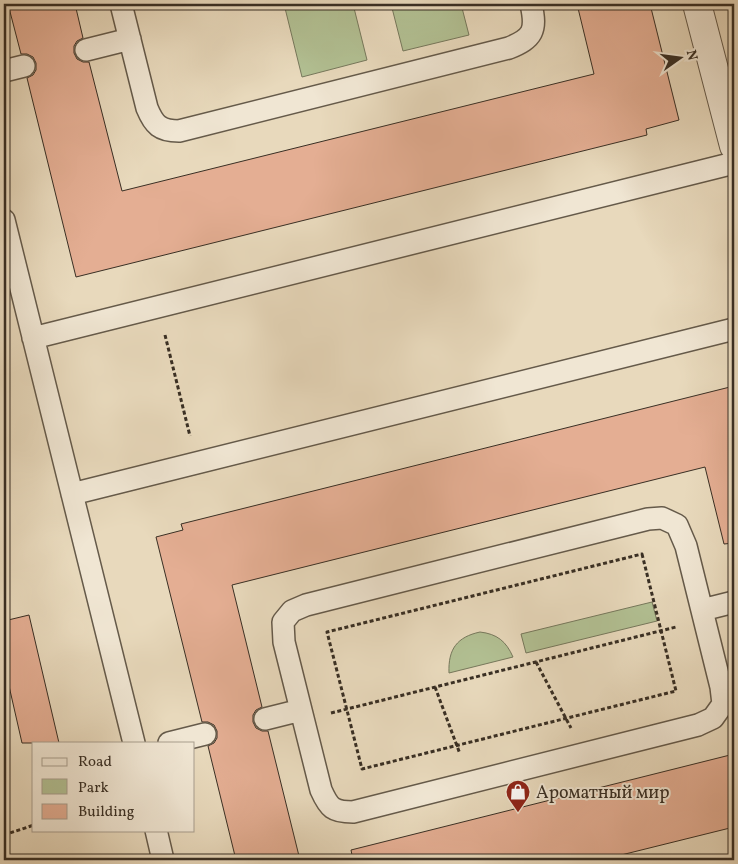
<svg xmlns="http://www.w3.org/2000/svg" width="738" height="864" font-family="Vollkorn,serif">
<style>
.green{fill:#b2c093;stroke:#76785c}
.building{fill:#e4ae93;stroke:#392f24}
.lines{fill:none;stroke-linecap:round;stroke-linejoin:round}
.lane-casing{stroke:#655a4a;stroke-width:24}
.street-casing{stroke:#655a4a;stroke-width:30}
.path{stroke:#392f24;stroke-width:3;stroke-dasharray:4 2.5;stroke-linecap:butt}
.lane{stroke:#f0e6d3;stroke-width:21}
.street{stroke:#f0e6d3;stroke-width:28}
.labels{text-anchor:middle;stroke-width:4;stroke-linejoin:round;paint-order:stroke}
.poi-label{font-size:18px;fill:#392f24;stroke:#f0e6d3;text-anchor:start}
</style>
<rect width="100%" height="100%" fill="#e8d9bc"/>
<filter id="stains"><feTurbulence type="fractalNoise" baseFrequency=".004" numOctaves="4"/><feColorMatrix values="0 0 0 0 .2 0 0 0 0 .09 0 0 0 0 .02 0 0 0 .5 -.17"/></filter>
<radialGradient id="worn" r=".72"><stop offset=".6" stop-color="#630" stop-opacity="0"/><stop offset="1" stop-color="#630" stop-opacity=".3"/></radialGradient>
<!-- green -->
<path class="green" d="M284 4H353L367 60 302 77Z
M391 4H461L469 35 403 51Z
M652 602 657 621 526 653 521 634Z
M480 632C497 634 506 641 513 657L449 673C448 649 457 637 480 632Z"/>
<!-- building -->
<path class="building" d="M8 4H75L83 38 77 41 74 46V53L77 59 83 62H89L122 191 594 74 577 4H650L679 120 646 129 647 135 76 277 27 78 33 75 36 70V63L33 57 27 54H21Z
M734 386V543L724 544 705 467 232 585 262 707 256 710 253 715V722L256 728 262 731H268L300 860H236L208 746 214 743 217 738V731L214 725 208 722H202L156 537 183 530 181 524Z
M29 615 59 743H22L4 664V621Z
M734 754V827L601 860H353L351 850Z"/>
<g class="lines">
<defs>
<path id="lane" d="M121 4 147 108C154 125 160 131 179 131L509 48C533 38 537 31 531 4
M86 50 130 39
M4 71 24 66
M4 220 134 743
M33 338 734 163
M72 494 734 329
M662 518 677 525 686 546 721 687 723 704 713 718 698 725 353 812C333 812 329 808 321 790L284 642 283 622 292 611 306 605 648 519Z
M702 610 734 602
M265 719 301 710
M169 743 205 734
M156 830 163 860"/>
<path id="street" d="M697 4 734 146"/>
</defs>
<!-- lane casing -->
<use href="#lane" class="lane-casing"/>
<!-- street casing -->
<use href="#street" class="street-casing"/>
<!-- path -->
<path class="path" d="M165 335 190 436
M642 554 676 691 362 769 327 632Z
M536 662 571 728
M435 687 460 754
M331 713 676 627
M4 835 34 825"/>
<!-- lane -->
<use href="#lane" class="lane"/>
<!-- street -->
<use href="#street" class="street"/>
</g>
<!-- icons -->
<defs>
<symbol id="shop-pin" viewBox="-11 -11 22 30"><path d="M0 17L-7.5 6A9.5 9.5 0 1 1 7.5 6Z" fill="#8f2418" stroke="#f0e6d3"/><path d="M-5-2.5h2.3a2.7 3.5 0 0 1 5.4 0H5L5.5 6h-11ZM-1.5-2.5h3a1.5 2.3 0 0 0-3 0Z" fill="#fff"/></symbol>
</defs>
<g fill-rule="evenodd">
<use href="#shop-pin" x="504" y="778" width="28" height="38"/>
</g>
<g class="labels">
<!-- poi labels -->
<g class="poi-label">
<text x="536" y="798">Ароматный мир</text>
</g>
</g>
<!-- margin -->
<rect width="738" height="864" fill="none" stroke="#e8d9bc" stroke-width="20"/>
<rect x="5" y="5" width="728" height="854" fill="none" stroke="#392f24" stroke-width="2.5"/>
<rect x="10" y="10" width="718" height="844" fill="none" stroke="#392f24"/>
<!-- legend -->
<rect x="32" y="742" width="162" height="90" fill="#f0e6d3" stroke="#a79d8d"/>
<rect x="42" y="758" width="25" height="8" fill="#f0e6d3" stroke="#a79d8d"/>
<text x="78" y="766" font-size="15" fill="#392f24">Road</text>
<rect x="42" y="779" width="25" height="15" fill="#b2c093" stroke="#a79d8d"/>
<text x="78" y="792" font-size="15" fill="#392f24">Park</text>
<rect x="42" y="804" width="25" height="15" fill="#e4ae93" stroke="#a79d8d"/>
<text x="78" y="816" font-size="15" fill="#392f24">Building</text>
<!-- north arrow -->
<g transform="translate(680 58) rotate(76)" stroke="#f0e6d3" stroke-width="4" paint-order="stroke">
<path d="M0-4L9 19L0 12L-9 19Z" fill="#392f24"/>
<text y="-8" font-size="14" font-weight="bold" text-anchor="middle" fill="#392f24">N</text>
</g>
<rect width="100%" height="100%" filter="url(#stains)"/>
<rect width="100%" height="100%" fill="url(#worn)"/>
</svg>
